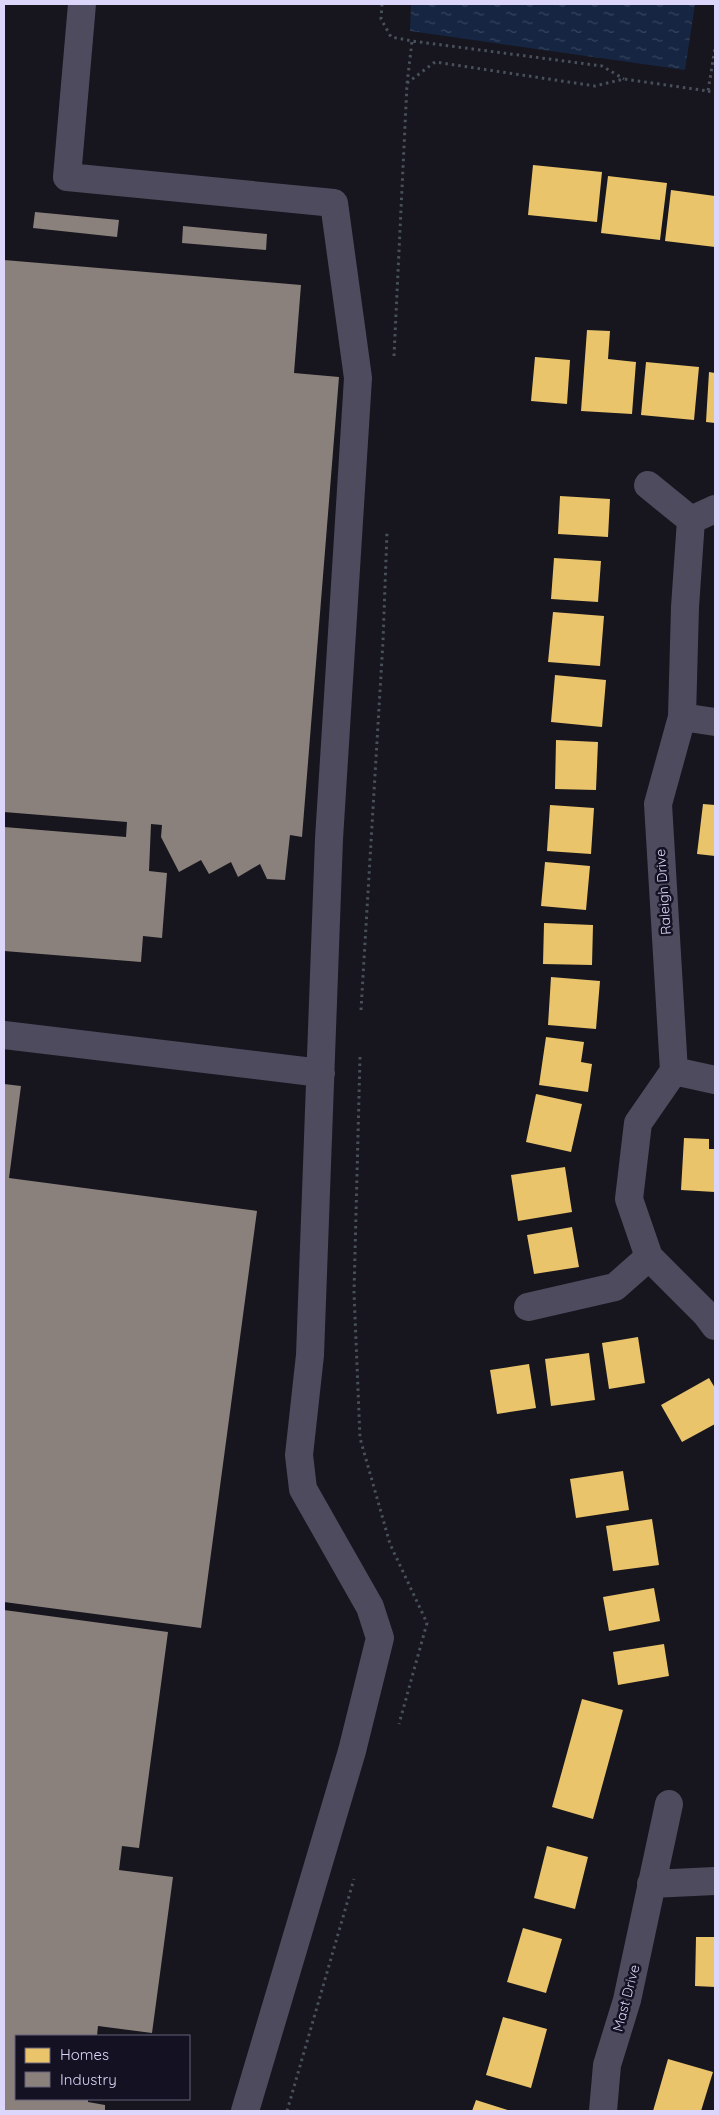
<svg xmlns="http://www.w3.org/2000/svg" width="719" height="2115" font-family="Quicksand,sans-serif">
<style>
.water{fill:url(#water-ripples)}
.homes{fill:#e9c46a}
.industry{fill:#8a817c}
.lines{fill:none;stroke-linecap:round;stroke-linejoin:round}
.path{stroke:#47515b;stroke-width:3;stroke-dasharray:2.5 4;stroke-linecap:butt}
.minor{stroke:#4d4b5d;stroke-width:28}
.labels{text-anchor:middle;stroke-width:5;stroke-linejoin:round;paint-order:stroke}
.street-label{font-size:14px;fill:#dcd7fa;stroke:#141122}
</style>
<defs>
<pattern id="water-ripples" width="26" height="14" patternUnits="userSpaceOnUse" patternTransform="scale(1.25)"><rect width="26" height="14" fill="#162642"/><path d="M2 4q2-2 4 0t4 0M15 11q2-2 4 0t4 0" fill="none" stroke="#37455e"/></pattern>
</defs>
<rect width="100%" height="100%" fill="#17151e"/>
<!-- water -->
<path class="water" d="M411 4H695L685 70 410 31Z"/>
<!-- homes -->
<path class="homes" d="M533 165 602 172 597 222 528 215Z
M608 176 667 183 660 240 601 233Z
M671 190 715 196V247L665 241Z
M587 330 610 331 608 359 636 362 632 414 581 411Z
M535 357 570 360 567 404 531 401Z
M646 362 699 367 694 420 641 415Z
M709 372 715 373V423L706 422Z
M560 496 610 499 608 537 558 534Z
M554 558 601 561 598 602 551 599Z
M553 612 604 616 600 666 548 662Z
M555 675 606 680 602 727 551 722Z
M556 740 598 742 596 790 555 789Z
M703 804 715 805V856L697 854Z
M550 805 594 808 591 854 547 851Z
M545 862 590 866 586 910 541 906Z
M544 923 593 925 592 965 543 964Z
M551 977 600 981 596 1029 548 1025Z
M546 1037 584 1042 581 1062 592 1064 588 1092 539 1085Z
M536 1094 582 1104 571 1152 526 1142Z
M684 1138 709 1139V1149H715V1192L681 1190Z
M565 1167 572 1212 518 1221 511 1175Z
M572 1227 579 1267 534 1274 527 1235Z
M638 1337 645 1383 609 1389 602 1343Z
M589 1353 595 1400 551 1406 545 1359Z
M529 1364 536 1408 497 1414 490 1370Z
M709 1378 715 1388V1424L682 1442 661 1405Z
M623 1471 629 1510 576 1518 570 1479Z
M652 1519 659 1565 613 1571 606 1526Z
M654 1588 660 1621 609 1631 603 1597Z
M664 1644 669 1676 618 1685 613 1652Z
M582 1699 623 1710 593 1819 552 1807Z
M547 1846 588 1857 575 1909 534 1898Z
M523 1928 562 1939 546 1993 507 1982Z
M696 1937H715V1987L695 1986Z
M503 2017 547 2029 531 2088 486 2075Z
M668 2059 713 2072 701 2111H653Z
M476 2100 511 2111H472Z"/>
<!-- industry -->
<path class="industry" d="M35 212 119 220 117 237 33 228Z
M183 226 267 234 266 250 182 243Z
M4 260 301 285 294 373 339 377 302 837 290 835 285 880 267 879 260 864 238 877 231 862 209 874 201 860 179 872 161 837 162 825 151 824 149 871 167 873 162 938 143 936 141 962 4 951V827L126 837 127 822 4 812Z
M4 1084 21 1086 9 1178 257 1211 201 1628 4 1602Z
M4 1610 168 1632 139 1848 122 1846 119 1870 173 1877 152 2033 98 2026 97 2036H16V2099H88V2102L105 2105V2111H4Z"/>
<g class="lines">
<!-- path -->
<path class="path" d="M382 4 381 19 391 37 412 41 602 66 624 79
M407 83 435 62 595 86 624 79 708 91 715 48
M708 91 715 93
M394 356 407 84 412 41
M361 1010 383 641 387 532
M360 1057 354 1292 360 1438 390 1544 427 1623 399 1724
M287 2111 354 1879"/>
<!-- minor -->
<path class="minor" d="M82 4 67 177 334 203 358 378 329 839 310 1355 299 1455 303 1489 370 1607 380 1638 352 1751 245 2111
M648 485 691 520
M715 509 691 520 685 607 682 717 658 804 674 1071 638 1123 629 1199 649 1257 706 1314 715 1326
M682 717 715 722
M4 1035 321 1073
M674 1071 715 1080
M528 1307 615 1287 649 1257
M651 1884 715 1881
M603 2111 607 2065 627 2000 669 1804"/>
</g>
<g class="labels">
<!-- street labels -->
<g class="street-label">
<text transform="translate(663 892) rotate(-94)" y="5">Raleigh Drive</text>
<text transform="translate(626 1998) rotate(-75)" y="5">Mast Drive</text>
</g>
</g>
<!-- border -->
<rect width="719" height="2115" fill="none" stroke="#dcd7fa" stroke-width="10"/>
<!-- legend -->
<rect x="15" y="2035" width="175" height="65" fill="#141122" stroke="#646078"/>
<rect x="25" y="2048" width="25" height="15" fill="#e9c46a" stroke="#646078"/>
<text x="60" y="2060" font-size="15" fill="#dcd7fa">Homes</text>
<rect x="25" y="2072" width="25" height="15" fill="#8a817c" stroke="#646078"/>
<text x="60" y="2085" font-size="15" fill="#dcd7fa">Industry</text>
</svg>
